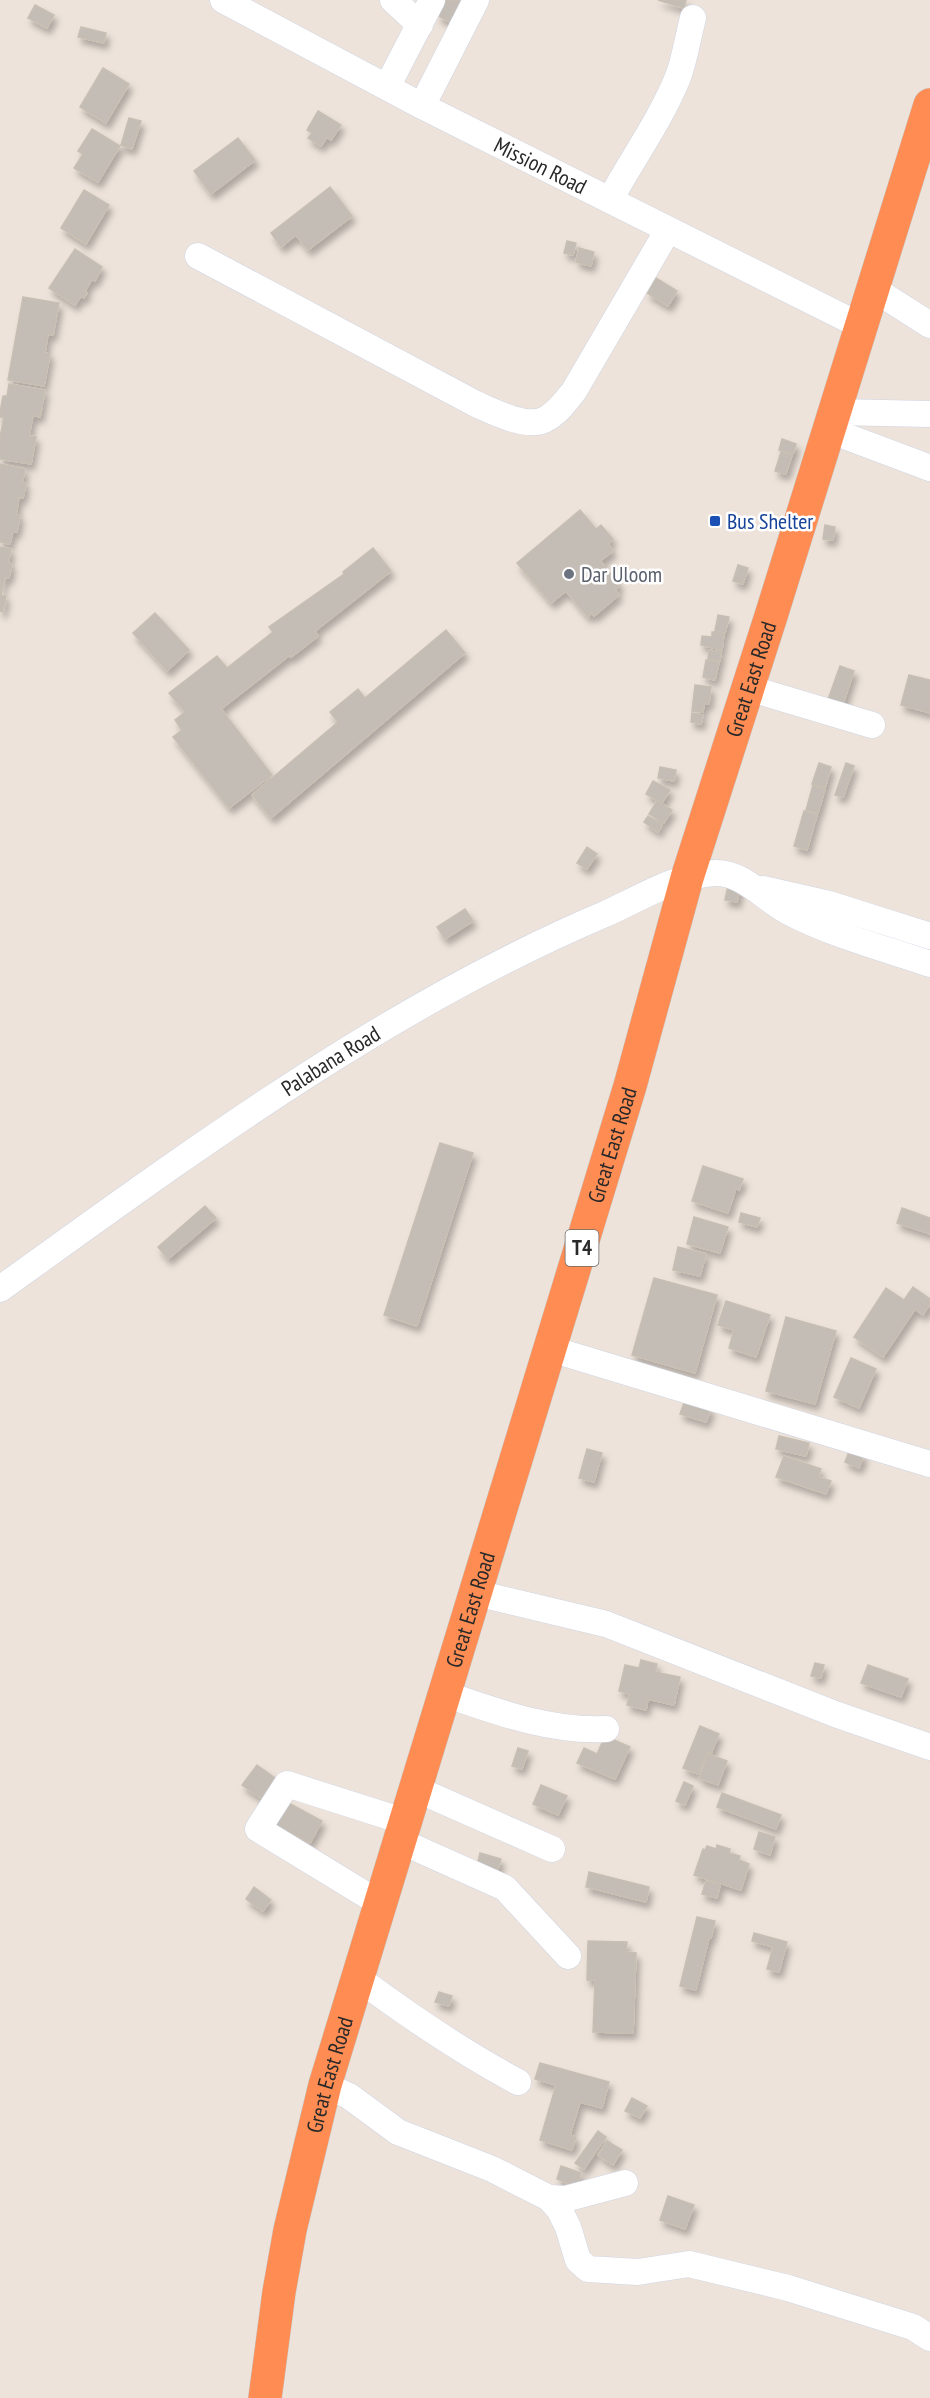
<svg xmlns="http://www.w3.org/2000/svg" width="930" height="2398" font-family="'PT Sans Narrow',sans-serif">
<style>
.building{fill:#c4bdb6;stroke:#c8bfb3;stroke-width:1.5;filter:url(#shadow)}
.lines{fill:none;stroke-linecap:round;stroke-linejoin:round}
.minor-casing{stroke:#cfd5e4;stroke-width:27}
.highway-casing{stroke:#c7c7c7;stroke-width:34}
.minor{stroke:#fff;stroke-width:26}
.highway{stroke:#ff8d53;stroke-width:33}
.transit-dot{fill:#1a4fb4;stroke:#fff;stroke-width:2}
.worship-dot{fill:#6b7280;stroke:#fff;stroke-width:2}
.labels{text-anchor:middle;stroke-width:5;stroke-linejoin:round;paint-order:stroke}
.shield{fill:#fff;stroke:#696969;stroke-width:1.5}
.shield-label{font-size:21px;font-weight:bold;fill:#292929}
.street-label{font-size:22px;fill:#292929;stroke:#fff}
.transit-label{font-size:22px;fill:#164399;stroke:#fff;text-anchor:start}
.worship-label{font-size:22px;fill:#5b616d;stroke:#fff;text-anchor:start}
</style>
<defs>
<filter id="shadow"><feDropShadow dx="3.5" dy="6" stdDeviation="3" flood-color="#0004"/></filter>
</defs>
<rect width="100%" height="100%" fill="#ede3da"/>
<!-- building -->
<path class="building" d="M446 0 463 1 452 23 438 16Z
M658 0H686L684 8Z
M35 5 54 15 47 28 28 18Z
M81 27 106 33 104 43 78 37Z
M103 68 129 84 106 123 80 107Z
M318 111 341 125 331 140 327 137 321 146 308 138 312 133 307 130Z
M129 118 141 121 132 149 121 145Z
M92 129 120 146 98 182 74 168 83 154 78 151Z
M238 138 255 160 211 194 194 171Z
M330 187 352 216 308 250 296 235 281 247 271 233Z
M84 190 109 205 86 244 61 228Z
M567 241 576 243 573 255 564 253Z
M579 248 594 252 591 266 576 262Z
M75 249 102 267 95 281 92 279 85 291 87 293 84 298 81 296 75 305 49 288Z
M656 278 677 291 668 306 647 293Z
M23 297 59 303 53 335 48 334 45 353 50 354 44 386 8 380Z
M9 384 45 390 40 417 33 415 29 436 36 437 31 464 0 459V437L4 417H0V412L3 396H7Z
M782 439 796 444 793 454 779 450Z
M781 452 792 455 786 474 775 471Z
M0 464 25 469 22 483H26L23 498 19 497 16 515H20L17 532 13 531 10 544 0 542Z
M580 510 596 529 601 525 613 539 608 544 613 551 600 561 620 585 615 590 619 595 594 616 591 613 588 617 566 591 551 603 517 563Z
M825 525 835 527 833 540 823 539Z
M0 547 11 549 8 563 12 564 9 578 5 577 1 595 6 596 3 612 0 611Z
M373 548 391 571 315 631 318 636 291 657 290 655 221 709 272 775 229 808 173 737 182 730 175 720 185 712 169 693 217 656 227 668 273 632 269 627 344 574 343 572Z
M738 565 748 568 743 584 733 581Z
M155 613 189 650 167 671 133 633Z
M718 615 729 617 725 633 715 631Z
M446 630 465 653 271 818 252 795 338 722 330 712 358 689 365 698Z
M712 632 724 633 722 650 701 645 702 636 712 637Z
M709 650 721 652 720 661 708 659Z
M706 660 719 662 715 680 703 677Z
M840 666 854 671 841 710 826 705Z
M909 675 930 680V713L901 705Z
M695 685 711 687 709 704 704 703 703 712 692 711Z
M692 713 703 715 701 724 691 722Z
M819 763 831 767 825 788 812 784Z
M846 763 854 766 843 797 835 795Z
M660 767 676 770 674 781 658 778Z
M653 781 670 790 662 803 646 794Z
M813 785 825 789 818 813 806 810Z
M657 801 672 810 664 823 649 814Z
M804 811 817 815 807 850 794 846Z
M648 816 662 825 658 832 644 822Z
M587 847 597 854 587 869 577 863Z
M728 885 740 887 737 902 725 900Z
M465 909 473 921 445 939 437 927Z
M440 1143 473 1153 417 1326 384 1315Z
M703 1166 743 1179 739 1190 736 1188 728 1213 692 1201Z
M205 1206 216 1218 168 1259 158 1247Z
M902 1208 930 1218V1234L897 1223Z
M741 1213 760 1218 757 1227 739 1222Z
M694 1217 728 1227 720 1253 687 1244Z
M678 1247 706 1254 700 1276 673 1270Z
M654 1278 717 1295 695 1373 632 1355Z
M913 1287 930 1299V1304L923 1315 915 1309 883 1357 854 1337 886 1288 904 1300Z
M726 1301 770 1315 756 1357 729 1348 734 1330 718 1325Z
M786 1317 836 1331 815 1404 766 1391Z
M851 1358 876 1369 859 1408 834 1397Z
M685 1400 711 1408 706 1422 680 1414Z
M779 1436 809 1443 806 1456 776 1449Z
M587 1449 602 1453 594 1482 579 1478Z
M850 1449 864 1455 859 1468 845 1462Z
M784 1456 821 1469 818 1477 831 1481 826 1494 776 1477Z
M641 1660 657 1664 655 1672 680 1677 674 1705 648 1699 646 1710 627 1705 630 1694 619 1691 625 1665 639 1668Z
M815 1663 824 1665 821 1678 811 1676Z
M868 1665 908 1679 901 1697 861 1683Z
M700 1726 719 1734 711 1754 707 1752 698 1774 683 1768Z
M605 1736 630 1747 615 1779 577 1763 584 1748 597 1754Z
M518 1748 528 1751 522 1769 512 1766Z
M708 1754 727 1761 718 1785 699 1778Z
M257 1765 275 1778 261 1798 242 1785Z
M684 1782 693 1786 685 1805 676 1801Z
M541 1785 567 1796 558 1815 533 1804Z
M722 1793 781 1815 776 1829 717 1807Z
M285 1801 322 1821 310 1843 273 1823Z
M759 1832 775 1837 770 1855 754 1849Z
M717 1845 730 1849 729 1853 740 1856 739 1860 749 1864 741 1890 694 1875 703 1849 705 1850 707 1846 716 1849Z
M480 1853 501 1859 497 1872 477 1866Z
M589 1872 649 1887 646 1902 586 1887Z
M706 1881 720 1885 717 1898 702 1894Z
M254 1887 271 1900 263 1911 246 1899Z
M697 1917 715 1921 711 1938H709L696 1990 680 1986Z
M754 1933 787 1942 779 1972 767 1969 773 1947 752 1941Z
M588 1941 627 1942 626 1952 636 1953 633 2033 593 2032 595 1980H587Z
M439 1992 452 1996 449 2006 435 2002Z
M540 2063 609 2082 602 2108 580 2102 570 2135 576 2137 572 2150 540 2140 556 2085 535 2079Z
M632 2098 647 2106 640 2118 625 2111Z
M598 2131 606 2137 584 2169 575 2163Z
M607 2141 622 2150 613 2165 598 2155Z
M561 2166 581 2173 575 2189 566 2186 567 2183 557 2179Z
M668 2196 694 2205 685 2229 660 2220Z"/>
<g class="lines">
<defs>
<g id="minor">
<path id="s1" d="M223 0 422 106 861 326"/>
<path d="M393 0 420 25"/>
<path d="M387 87 432 0"/>
<path d="M422 106 476 0"/>
<path d="M610 200C632 159 660 121 678 77 685 58 688 37 693 18"/>
<path d="M198 256 476 404C494 412 525 428 544 420 557 414 566 401 574 391L668 230"/>
<path d="M872 288 930 325"/>
<path d="M835 412 930 414"/>
<path d="M829 430 930 468"/>
<path d="M748 688 872 725"/>
<path d="M763 889 829 904 930 936"/>
<path id="s2" d="M0 1289C192 1151 386 1007 605 914 639 899 676 875 715 873 743 872 765 900 789 912 833 935 883 948 930 964"/>
<path d="M551 1349 930 1464"/>
<path d="M476 1593 606 1624 835 1714 930 1747"/>
<path d="M445 1694C497 1712 551 1732 606 1729"/>
<path d="M416 1789 552 1849"/>
<path d="M400 1841 505 1888 568 1956"/>
<path d="M381 1904 258 1829 287 1784 406 1822"/>
<path d="M358 1978C409 2016 462 2052 518 2082"/>
<path d="M325 2085 349 2096 398 2132 492 2169 549 2198 565 2199 625 2183"/>
<path d="M549 2198 559 2209 568 2227 578 2260 588 2269 638 2272 689 2264 788 2288 913 2327 930 2338"/>
</g>
<g id="highway">
<path id="s3" d="M265 2398 279 2292 290 2230 325 2085 630 1086 687 878 771 616 930 105"/>
</g>
</defs>
<!-- minor casing -->
<use href="#minor" class="minor-casing"/>
<!-- highway casing -->
<use href="#highway" class="highway-casing"/>
<!-- minor -->
<use href="#minor" class="minor"/>
<!-- highway -->
<use href="#highway" class="highway"/>
</g>
<!-- markers -->
<rect class="transit-dot" x="709" y="515" width="12" height="12" rx="3"/>
<circle class="worship-dot" cx="569" cy="574" r="6"/>
<g class="labels">
<!-- shield labels -->
<rect class="shield" x="565.5" y="1230" width="33" height="36" rx="4.5"/>
<g class="shield-label">
<text x="582" y="1255">T4</text>
</g>
<!-- street labels -->
<g class="street-label">
<text dy="8" stroke="none"><textPath href="#s1" startOffset="358">Mission Road</textPath></text>
<text dy="8" stroke="none"><textPath href="#s3" startOffset="1788">Great East Road</textPath></text>
<text dy="8" stroke="none"><textPath href="#s2" startOffset="402">Palabana Road</textPath></text>
<text dy="8" stroke="none"><textPath href="#s3" startOffset="1302">Great East Road</textPath></text>
<text dy="8" stroke="none"><textPath href="#s3" startOffset="816">Great East Road</textPath></text>
<text dy="8" stroke="none"><textPath href="#s3" startOffset="330">Great East Road</textPath></text>
</g>
<!-- transit labels -->
<g class="transit-label">
<text x="727" y="529">Bus Shelter</text>
</g>
<!-- worship labels -->
<g class="worship-label">
<text x="581" y="582">Dar Uloom</text>
</g>
</g>
</svg>
